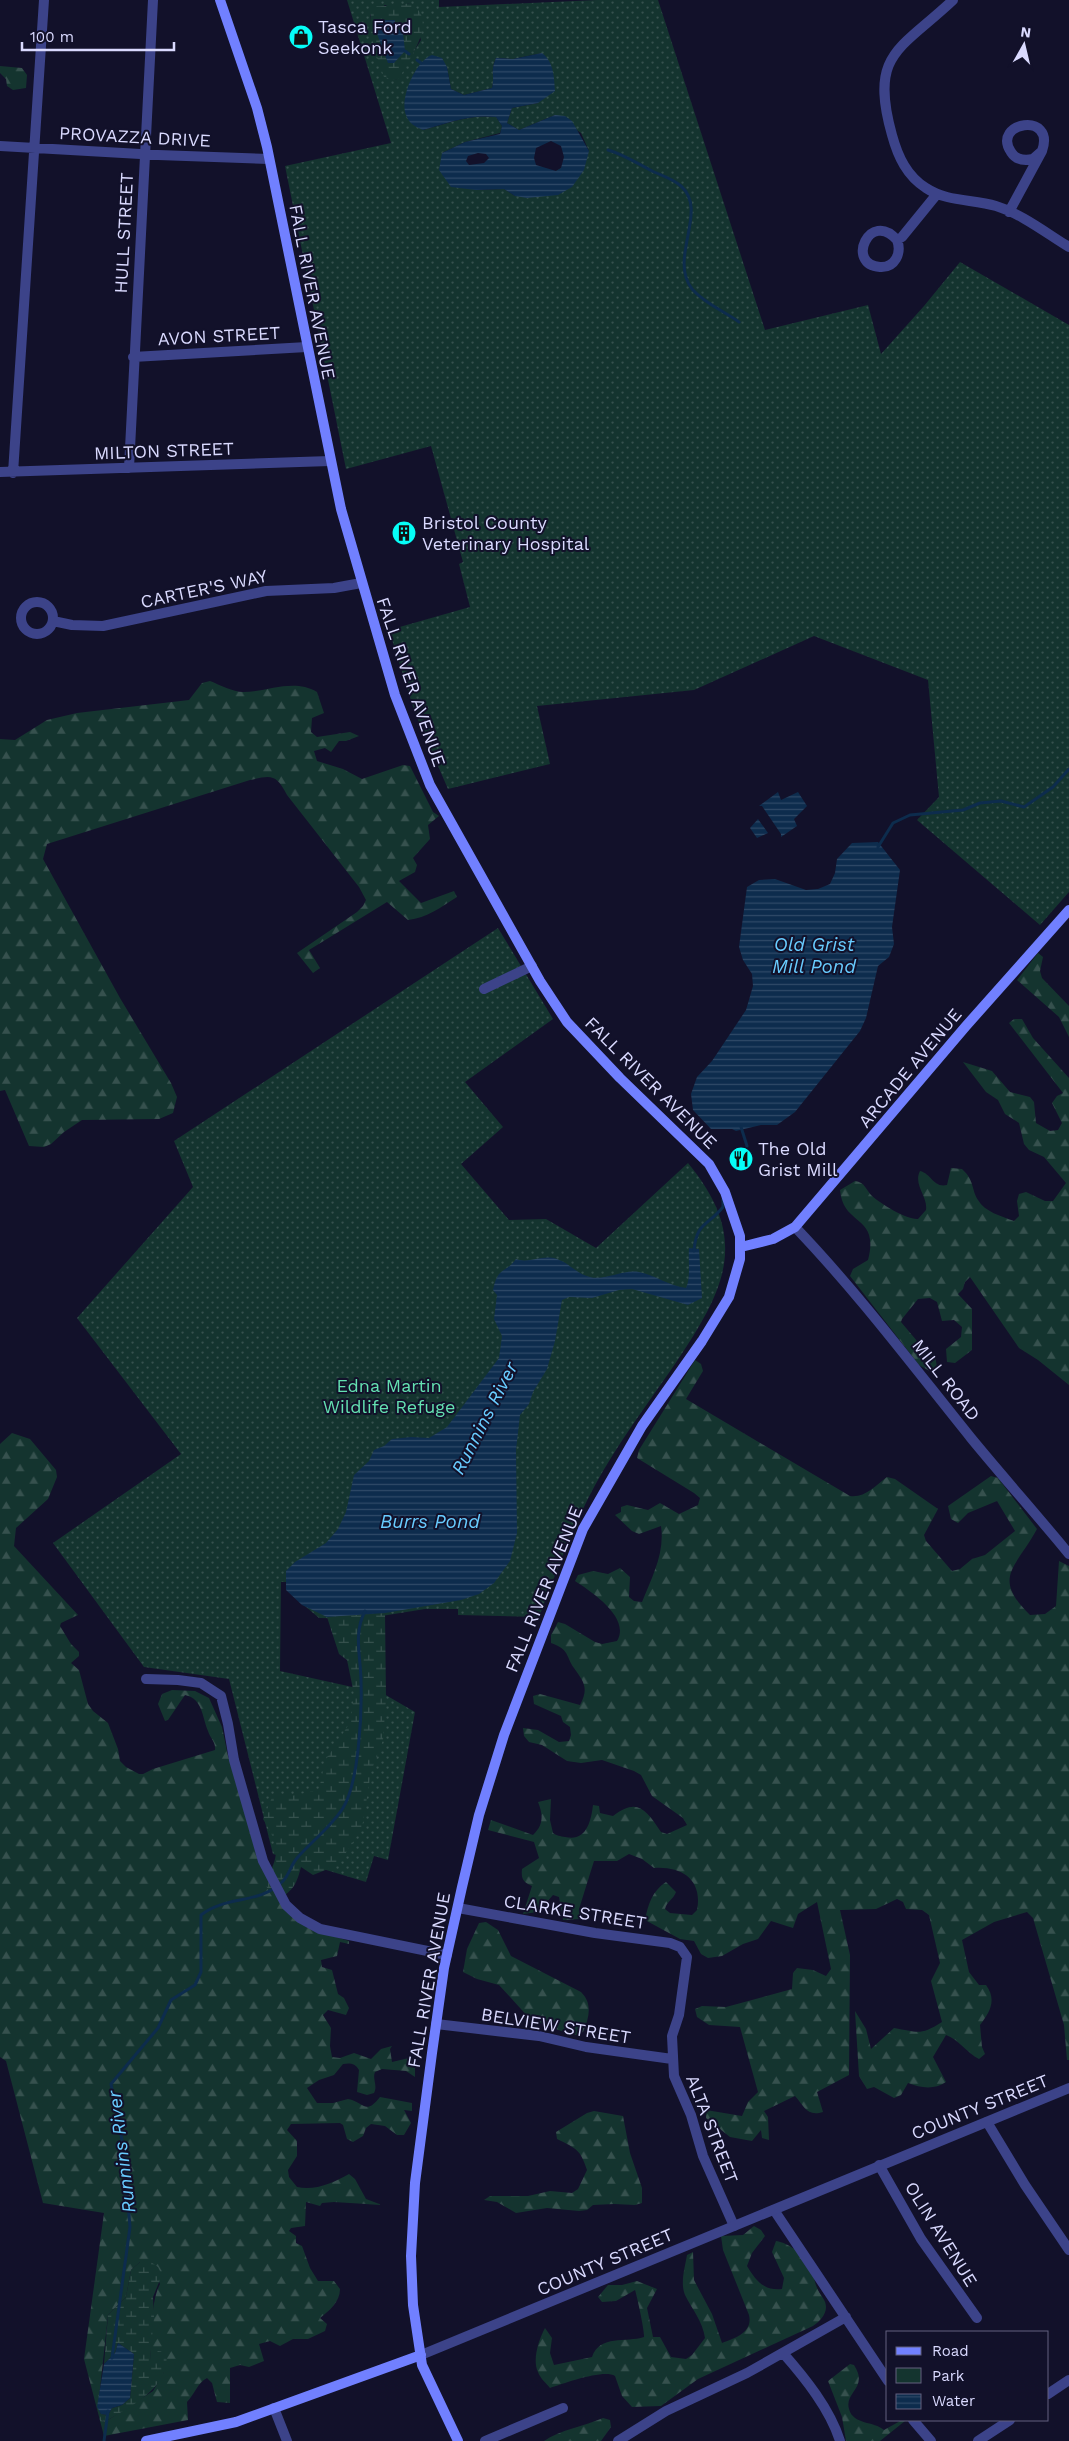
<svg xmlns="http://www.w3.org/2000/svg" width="1069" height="2441" font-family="'Work Sans',sans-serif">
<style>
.green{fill:url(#green-dots);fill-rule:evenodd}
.forest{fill:url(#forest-firs);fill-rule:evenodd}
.wetland{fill:url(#wetland-marsh)}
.water{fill:url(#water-rules);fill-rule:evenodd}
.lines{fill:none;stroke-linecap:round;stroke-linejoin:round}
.stream{stroke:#0d2c4d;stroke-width:3}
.minor{stroke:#3c4389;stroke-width:10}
.tertiary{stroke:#3c4389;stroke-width:10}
.secondary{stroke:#7180ff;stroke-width:10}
.labels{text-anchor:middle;stroke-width:4;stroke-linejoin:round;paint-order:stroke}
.poi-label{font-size:18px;fill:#dadaff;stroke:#12112a;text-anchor:start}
.street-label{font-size:18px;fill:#dadaff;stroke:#12112a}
.park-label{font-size:18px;fill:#64e1b1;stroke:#12112a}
.water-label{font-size:19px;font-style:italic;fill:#68ccff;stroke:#12112a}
</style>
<defs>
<pattern id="green-dots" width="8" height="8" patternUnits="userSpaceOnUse" patternTransform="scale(1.25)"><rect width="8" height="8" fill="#14342f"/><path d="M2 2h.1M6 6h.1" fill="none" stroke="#36514e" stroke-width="1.8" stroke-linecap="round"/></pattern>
<pattern id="forest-firs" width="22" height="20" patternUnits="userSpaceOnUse" patternTransform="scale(1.25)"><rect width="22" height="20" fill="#14342f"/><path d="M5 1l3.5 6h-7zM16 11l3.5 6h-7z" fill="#36514e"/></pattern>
<pattern id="wetland-marsh" width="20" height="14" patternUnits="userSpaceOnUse" patternTransform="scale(1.25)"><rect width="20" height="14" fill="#14342f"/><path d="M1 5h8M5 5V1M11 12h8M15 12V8" fill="none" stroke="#36514e"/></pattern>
<pattern id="water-rules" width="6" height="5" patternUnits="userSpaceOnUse" patternTransform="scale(1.25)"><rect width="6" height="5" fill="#0d2c4d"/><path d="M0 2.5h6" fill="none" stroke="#304a68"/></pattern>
</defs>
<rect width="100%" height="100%" fill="#12112a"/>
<!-- green -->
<path class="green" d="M347 0H439V7L597 0H658L765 330 868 305 881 354 924 306 960 262 1069 325V892L1040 925 917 820 939 797 928 680 814 636 694 690 537 706 550 764 448 789 415 713 389 630 470 607 459 564 463 562 431 446 346 469 285 166 391 143ZM410 3 421 40 396 80C378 72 371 32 370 15L385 5 392 8ZM542 53 538 103 512 108 507 123 519 130 555 115 581 133 589 151 515 196 504 189 476 190 442 153 465 142 500 133 502 126 496 117C470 114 448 123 423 130L447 67 451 89 464 95 492 88C495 75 490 72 496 58L513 59Z
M498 928 553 1019 465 1082 503 1127 461 1164 509 1220 546 1219 596 1248 688 1163C749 1237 727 1286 679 1358 654 1395 626 1432 603 1471 576 1517 558 1568 539 1617L458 1615V1609H425L363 1619 319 1618 292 1595 286 1582H281L280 1671 384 1694 415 1712 388 1860 374 1856 366 1882 273 1854 229 1679 144 1667 53 1543 181 1454 77 1318 193 1187 174 1141Z"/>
<!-- forest -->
<path class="forest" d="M0 66 22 68 27 75 26 88 13 90 7 86 6 79 0 73Z
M210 681C220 685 233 692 243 692 268 692 293 678 317 692L324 713 312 718 311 732 317 737 350 732 359 736 346 741H339L331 752 325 748 314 751 317 761 343 769 362 779 403 765 410 766 433 812 439 816 428 825 430 839 413 858 417 865 415 872 399 881 421 903 454 891 457 897C441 907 427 918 408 920L387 902 309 950 320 968 313 973 297 953 357 912 363 906 366 900 359 887 287 795C276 774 272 775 250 780L47 844 43 859 120 998 171 1083 177 1097 173 1113 159 1119 82 1120 64 1132 51 1144 44 1147 29 1146 5 1090 0 1091V739L15 740 47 720 77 713 189 700 202 683Z
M1038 953 1043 957 1040 971 1042 978 1069 1006V1037L1059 1017 1017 980Z
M1014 1019H1022L1033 1038 1069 1078V1385L1038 1360 1019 1348 970 1277 965 1282 963 1289 958 1294 972 1309V1350L955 1363 947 1362 946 1349 961 1337 962 1327 954 1320 942 1321 937 1302 930 1298 918 1299 902 1319 901 1322 917 1341 935 1354 937 1368 933 1373 919 1365 850 1276 853 1269 868 1260C880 1214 843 1227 840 1190L855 1181C865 1182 866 1190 872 1196 881 1204 907 1220 918 1219L926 1210C928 1196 913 1185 920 1171 932 1174 933 1188 947 1185L951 1168 962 1169C975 1181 971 1189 978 1200 985 1212 1001 1216 1014 1221L1019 1216 1017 1201 1019 1194 1026 1192 1045 1201H1053L1066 1183 1044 1157 1029 1150 1024 1144 1019 1123 1005 1114 998 1100 986 1092 963 1062 992 1071 1010 1092 1030 1097 1034 1102 1036 1123 1050 1131 1058 1130 1062 1123 1052 1103 1057 1096 1063 1093 1009 1023Z
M695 1360 701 1364 703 1371 686 1399 850 1496C865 1498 875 1486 887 1477L895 1479 938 1509 924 1535 926 1541 952 1571 960 1569 972 1559 985 1555 1015 1531 997 1501 968 1513 958 1523 951 1519 948 1506 991 1476 998 1478 1037 1529C1016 1568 991 1577 1030 1615L1045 1614 1056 1606 1059 1561 1069 1566V2060H1067L1064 2025 1033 1918 1027 1912 994 1922 962 1940 969 1972 979 1985H986C997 2000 990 2012 980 2025L982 2047 985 2054 979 2059C967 2053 958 2039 946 2035L933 2057 946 2082C934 2090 921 2088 908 2083L901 2095 894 2098 874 2087 867 2089 859 2076 855 2011 866 2029 871 2049 894 2028C918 2032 920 2036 942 2022L931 1981 940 1963 929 1915 922 1910 906 1909 903 1902 897 1899 876 1909 840 1910 850 1955 849 2075 817 2092 823 2112C807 2117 804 2106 795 2096L764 2111 768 2117 769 2140 762 2138 761 2130 752 2141 730 2137 706 2118V2110L742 2116 748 2102 758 2092 740 2027 709 2025 697 2017 695 2009 702 2006 726 2007 792 1989 793 1973 797 1968 813 1970 826 1976 831 1969 817 1902 798 1914 793 1928 771 1921 758 1939 743 1944 722 1956 708 1958 701 1954 694 1941 680 1939 645 1920C648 1905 652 1891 666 1882L676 1892C673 1900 667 1901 665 1909L670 1913 692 1915 697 1910C703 1880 682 1866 654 1868L642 1859 629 1854 617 1861H594L579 1909 580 1919 563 1920 559 1897 553 1895 538 1912 523 1914 532 1886C523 1882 521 1879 522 1869L539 1858 534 1842 488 1830 491 1820 533 1835C544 1825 543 1814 538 1802L551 1799 550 1820 553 1833C557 1836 560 1836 565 1837 586 1842 591 1822 593 1805L599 1806 600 1813 613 1816C638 1797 646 1810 661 1832L667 1834 687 1825 683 1818 652 1796 641 1775 634 1771 602 1760 581 1763 567 1761 542 1745 529 1742 524 1736 523 1728 538 1730 559 1742 569 1741 571 1735 570 1727 563 1722 561 1716 534 1704 533 1696 540 1694 580 1705C589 1688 584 1682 574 1668 565 1655 570 1650 551 1643V1635L558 1622 565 1624 595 1642 602 1644 617 1641C631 1618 592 1592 575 1581L578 1575 593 1571 608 1574 620 1568 630 1577 629 1597 634 1601 642 1602C652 1577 665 1553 661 1526L639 1534 632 1531 615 1515 621 1512V1507L627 1505 648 1510 660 1503 679 1514 698 1505 700 1498 694 1493 637 1458 639 1450Z
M12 1433 30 1439 56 1470 57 1477 48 1499 16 1528 14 1546 78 1615 61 1623 60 1626 71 1644 79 1652V1656L71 1663 79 1670 88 1704 93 1711 108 1723 118 1749 120 1761 126 1767 139 1774H143L153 1769 215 1750C216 1742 210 1738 208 1731 202 1717 203 1699 185 1695L168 1720 165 1721 158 1704 162 1694 172 1690 195 1691 209 1698 222 1727 228 1756 283 1902 316 1931 349 1941V1944L340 1942 337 1956 321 1960 322 1967 332 1970 338 1994 344 1998 349 2008 346 2015 328 2010 323 2015 331 2028 330 2046 332 2057 340 2058 354 2053 371 2059 381 2049 392 2046 390 2049 392 2062 409 2058 415 2063V2077L406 2071 382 2069 375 2072C372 2079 378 2085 374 2093L367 2095 357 2092 359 2070C355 2063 350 2063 343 2064L334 2075 319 2080 307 2088 317 2103H333L348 2099C364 2102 365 2116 380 2097L412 2103V2111L404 2110 411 2123 404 2135H397L385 2126 371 2124 366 2128 363 2136 353 2142 347 2139 343 2125 340 2123 291 2124 287 2130 297 2141V2156L288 2170 289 2177 297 2187C315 2191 333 2183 349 2174L355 2179 366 2199 382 2205 334 2202 322 2203 320 2206 306 2202 305 2226 291 2228 289 2231 296 2236V2243L302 2246 310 2268 318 2281H334L340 2289C340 2302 329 2311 320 2318L327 2324 325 2331 308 2339H293L280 2346 270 2341 259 2344 264 2361 249 2367 240 2365 230 2368V2403L217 2402 212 2383 207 2378C198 2382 194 2395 187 2402L188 2420 104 2436 84 2359 104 2213 43 2203 6 2061 0 2057V1444ZM140 2262H151L160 2284C150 2303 152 2339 150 2361L164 2372 153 2391 105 2422 101 2420V2414L98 2407 108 2315 126 2297 131 2270Z
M486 1922 498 1930 511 1956 581 1992C593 2004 589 2018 583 2032L576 2035 569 2034 530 2019 499 1985 477 1979 463 1972 467 1949 479 1923Z
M594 2111 623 2116 630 2153 642 2188V2203L635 2205 614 2204 593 2205 587 2210 579 2211 547 2208 516 2213 497 2202 484 2200 490 2196H528L550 2191 572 2193 578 2189 587 2170C580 2149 577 2149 557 2139L556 2132 587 2113Z
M754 2226 761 2230 765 2236 752 2253 747 2266C756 2281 764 2291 782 2289L784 2278 772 2252 776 2241C789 2243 805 2255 810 2267 814 2274 814 2282 818 2290 821 2296 826 2300 826 2307 826 2315 819 2322 813 2326L698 2379 661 2406 632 2407 622 2396 615 2376C604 2369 565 2383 550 2388 546 2383 540 2378 538 2372 532 2360 539 2339 545 2328L552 2338 550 2353 554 2365 592 2357C600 2334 626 2343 644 2337 645 2333 637 2296 635 2290L616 2301 602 2302 598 2297 608 2285H622L637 2281 657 2289 647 2308 653 2337H660L671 2357 686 2359 692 2355 705 2338C703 2322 692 2309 685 2295 680 2283 685 2267 687 2255L693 2252 694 2280 712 2314 722 2343C736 2338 753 2332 749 2315L723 2250 721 2236 743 2235Z
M850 2364 854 2365C869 2388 844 2392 849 2409 853 2425 874 2421 884 2430L902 2420 905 2421 880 2441H846L842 2417 828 2381Z
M603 2418 610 2420 611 2427 601 2441H544C559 2430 585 2426 603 2418Z"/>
<!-- wetland -->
<path class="wetland" d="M410 3C440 21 409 57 400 78L396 80 384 77C377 55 366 30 372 7 387 5 395 7 410 3Z
M385 1613 386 1698 383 1740 371 1772 362 1828 338 1865 313 1875 301 1867C296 1887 292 1891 276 1901L264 1883C280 1856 280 1846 263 1819L273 1795 291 1796 319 1790 325 1761 351 1721 354 1694 347 1660 339 1654 327 1617Z
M140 2262H151L158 2267 162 2275 153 2297 154 2317 150 2360 158 2351 166 2352C172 2388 130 2406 105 2422L101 2420V2414L108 2415 112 2408 122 2405 130 2398 134 2354 118 2343 115 2353 104 2364 108 2315 126 2297 131 2270Z"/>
<!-- water -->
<path class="water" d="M385 20H395V26L403 33 405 51 394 63H388L376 31V23Z
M542 53C554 62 554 77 555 91L538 103 512 108 507 123 519 130 555 115 565 116 572 121 589 151 584 170 572 187 558 195 527 198 515 196 504 189 476 190 451 187 439 170 442 153 465 142 500 134 502 126 496 117C470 114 447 123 423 130 416 127 409 124 406 115 399 99 416 60 432 55L442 58 447 67 451 89 464 95 492 88C495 75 490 72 496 58L513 59ZM551 141 561 146 564 157 561 168 556 171 536 165 534 158 536 148ZM478 153 486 154 489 158 484 163 469 165 466 161 468 156Z
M778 792 781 800 798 792 807 806 794 819 797 826 781 837V834L762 806H759Z
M758 819 768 833 757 838 750 828Z
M878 842 900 870 892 927 894 944 889 957 878 966 866 1018 860 1031 795 1112 777 1125H761L736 1131 732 1129H711L693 1110 691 1094 697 1077 712 1061 746 1010 753 986 752 974 743 960 739 947 747 887 759 880 775 879 806 890 818 889 830 884 835 873 837 859 852 843Z
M689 1248 699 1249 702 1298 688 1305 632 1289 619 1290 592 1298 569 1297 562 1300 555 1341 547 1369 533 1392 529 1404 520 1415 516 1450 517 1533 510 1561 494 1583 479 1594 461 1600 385 1613 327 1617 302 1605 286 1590V1571L295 1562 326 1543 338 1529 346 1512 354 1475 369 1461 374 1450 384 1446 392 1439 411 1437 429 1438 447 1427 499 1358 502 1336 494 1319 497 1295 493 1290C498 1266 505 1274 516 1259 529 1264 542 1254 557 1259 569 1263 577 1274 590 1277 605 1281 623 1269 639 1272 655 1275 669 1286 686 1288 691 1278 688 1261 689 1248Z
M118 2343 134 2354 130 2398 122 2405 112 2408 108 2415 101 2414 97 2407 104 2364 115 2353Z"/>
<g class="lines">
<!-- stream -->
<path class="stream" d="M405 51 409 54
M417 60 421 63
M608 150C625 155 638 164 654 172 663 176 673 179 681 186 709 211 668 258 692 289 705 304 724 311 739 322
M878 847 893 823 910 815 963 810 980 803 1001 801 1024 807 1053 787 1069 769
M741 1127 747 1146
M694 1251C696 1222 708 1226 723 1207V1199
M112 2358 130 2227 123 2145 111 2084 158 2028 171 2000 195 1985 201 1972V1915C226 1895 260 1905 283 1881 289 1875 291 1865 297 1858 312 1841 331 1827 343 1808 359 1782 362 1713 361 1682 361 1657 353 1634 365 1611
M104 2441 108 2411"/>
<!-- minor -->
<path class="minor" d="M953 0C900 50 869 53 892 135 898 157 907 176 926 188 947 202 973 199 996 206 1022 214 1046 233 1069 247
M0 146 158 155 269 159
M1009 212 1042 151C1056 111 991 122 1011 152 1016 160 1024 161 1033 159L1042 151
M897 240C902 253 895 268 880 267 845 265 870 209 897 240L902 237 937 194
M133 357 307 347
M129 468 153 0
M0 472 330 461
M13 473 44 0
M21 618a16 16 0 1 1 32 0a16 16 0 1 1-32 0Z
M53 621 72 625 103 626 266 591 334 588 361 583
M484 989 532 966
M795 1227C859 1294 913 1366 971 1438 1003 1477 1037 1515 1069 1554
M146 1679 178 1680 201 1683 221 1696 228 1724 234 1760 263 1861 286 1905 300 1918 320 1929 447 1955
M458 1908 595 1933 670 1943 680 1947 687 1957 679 2015 672 2036 674 2076 691 2115 703 2156 734 2226
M436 2024 539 2036 586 2047 672 2059
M987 2122 1025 2185 1069 2250
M879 2165 921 2239 977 2318
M774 2210 888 2381
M783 2353C805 2378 830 2409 840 2441
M1048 2394 1069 2380
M274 2408 287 2441
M913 2420 931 2441
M485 2441 563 2408
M618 2441 666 2411 747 2373 846 2317
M978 2441 1010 2420"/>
<!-- tertiary -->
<path class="tertiary" d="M421 2355 1069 2088"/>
<!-- secondary -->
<path class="secondary" d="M220 0 257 108 267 147 341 509 395 695 430 785 540 981 567 1022 620 1078 709 1164 725 1192 740 1236V1259L729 1297 702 1341 642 1426 583 1529 504 1735 479 1815 462 1887 444 1968 432 2053 415 2183 411 2256 413 2305 422 2365 458 2441
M741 1247 773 1239 795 1227 966 1026 1069 910
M146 2441 236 2422 421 2355"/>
</g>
<!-- icons -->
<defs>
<symbol id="shop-disc" viewBox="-11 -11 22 22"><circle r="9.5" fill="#06fef7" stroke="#12112a"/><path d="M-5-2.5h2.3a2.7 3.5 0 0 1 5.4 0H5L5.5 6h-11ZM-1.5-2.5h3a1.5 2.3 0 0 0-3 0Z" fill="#111"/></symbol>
<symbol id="building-disc" viewBox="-11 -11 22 22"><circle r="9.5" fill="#06fef7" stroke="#12112a"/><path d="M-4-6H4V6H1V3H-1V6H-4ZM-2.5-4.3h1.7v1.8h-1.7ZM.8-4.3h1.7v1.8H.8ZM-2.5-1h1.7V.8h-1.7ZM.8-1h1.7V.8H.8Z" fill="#111"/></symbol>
<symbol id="restaurant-disc" viewBox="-11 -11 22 22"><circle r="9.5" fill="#06fef7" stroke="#12112a"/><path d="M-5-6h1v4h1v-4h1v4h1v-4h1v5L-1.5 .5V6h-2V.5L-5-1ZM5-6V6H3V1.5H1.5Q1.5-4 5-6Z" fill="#111"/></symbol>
</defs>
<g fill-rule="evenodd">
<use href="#shop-disc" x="287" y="23" width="28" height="28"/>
<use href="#building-disc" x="390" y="519" width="28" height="28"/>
<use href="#restaurant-disc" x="727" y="1145" width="28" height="28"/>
</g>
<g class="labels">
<!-- poi labels -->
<g class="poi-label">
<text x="318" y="33">Tasca Ford<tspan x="318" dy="21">Seekonk</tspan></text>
<text x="422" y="529">Bristol County<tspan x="422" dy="21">Veterinary Hospital</tspan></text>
<text x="758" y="1155">The Old<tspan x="758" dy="21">Grist Mill</tspan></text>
</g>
<!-- street labels -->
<g class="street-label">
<text transform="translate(135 137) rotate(3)" y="6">PROVAZZA DRIVE</text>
<text transform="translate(124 233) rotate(-87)" y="6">HULL STREET</text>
<text transform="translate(312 292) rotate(79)" y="6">FALL RIVER AVENUE</text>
<text transform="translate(219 336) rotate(-3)" y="6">AVON STREET</text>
<text transform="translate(164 451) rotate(-2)" y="6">MILTON STREET</text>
<text transform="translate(204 589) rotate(-12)" y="6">CARTER'S WAY</text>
<text transform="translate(411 682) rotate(71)" y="6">FALL RIVER AVENUE</text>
<text transform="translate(910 1068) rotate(-50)" y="6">ARCADE AVENUE</text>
<text transform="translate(651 1083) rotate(45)" y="6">FALL RIVER AVENUE</text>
<text transform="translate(946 1380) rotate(52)" y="6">MILL ROAD</text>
<text transform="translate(544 1589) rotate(-68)" y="6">FALL RIVER AVENUE</text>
<text transform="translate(575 1912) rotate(9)" y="6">CLARKE STREET</text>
<text transform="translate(429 1980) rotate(-80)" y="6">FALL RIVER AVENUE</text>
<text transform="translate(556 2026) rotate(9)" y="6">BELVIEW STREET</text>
<text transform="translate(980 2107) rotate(-22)" y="6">COUNTY STREET</text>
<text transform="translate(712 2129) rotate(69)" y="6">ALTA STREET</text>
<text transform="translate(941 2234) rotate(58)" y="6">OLIN AVENUE</text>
<text transform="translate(605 2262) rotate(-23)" y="6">COUNTY STREET</text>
</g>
<!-- park labels -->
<g class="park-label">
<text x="389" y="1392">Edna Martin<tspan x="389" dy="21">Wildlife Refuge</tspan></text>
</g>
<!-- water labels -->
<g class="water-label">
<text x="814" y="951">Old Grist<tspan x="814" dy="22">Mill Pond</tspan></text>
<text transform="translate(484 1418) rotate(-63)" y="7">Runnins River</text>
<text x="430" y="1528">Burrs Pond</text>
<text transform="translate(121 2152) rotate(-97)" y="7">Runnins River</text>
</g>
</g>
<!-- legend -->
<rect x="886" y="2331" width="162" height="90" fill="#12112a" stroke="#62617f"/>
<rect x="896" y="2347" width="25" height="8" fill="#7180ff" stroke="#62617f"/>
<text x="932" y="2356" font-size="15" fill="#dadaff">Road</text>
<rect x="896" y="2368" width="25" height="15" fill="#14342f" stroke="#62617f"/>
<text x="932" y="2381" font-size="15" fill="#dadaff">Park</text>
<rect x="896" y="2394" width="25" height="15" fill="url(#water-rules)" stroke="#62617f"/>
<text x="932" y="2406" font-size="15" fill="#dadaff">Water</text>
<!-- north arrow -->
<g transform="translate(1024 45) rotate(8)" stroke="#12112a" stroke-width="4" paint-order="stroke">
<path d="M0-4L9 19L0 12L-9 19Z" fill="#dadaff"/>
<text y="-8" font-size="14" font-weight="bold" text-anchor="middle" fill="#dadaff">N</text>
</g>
<!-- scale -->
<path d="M22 42v8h152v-8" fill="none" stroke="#dadaff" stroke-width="2.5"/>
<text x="30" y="42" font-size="15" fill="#dadaff" stroke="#12112a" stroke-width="4" paint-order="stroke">100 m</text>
</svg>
